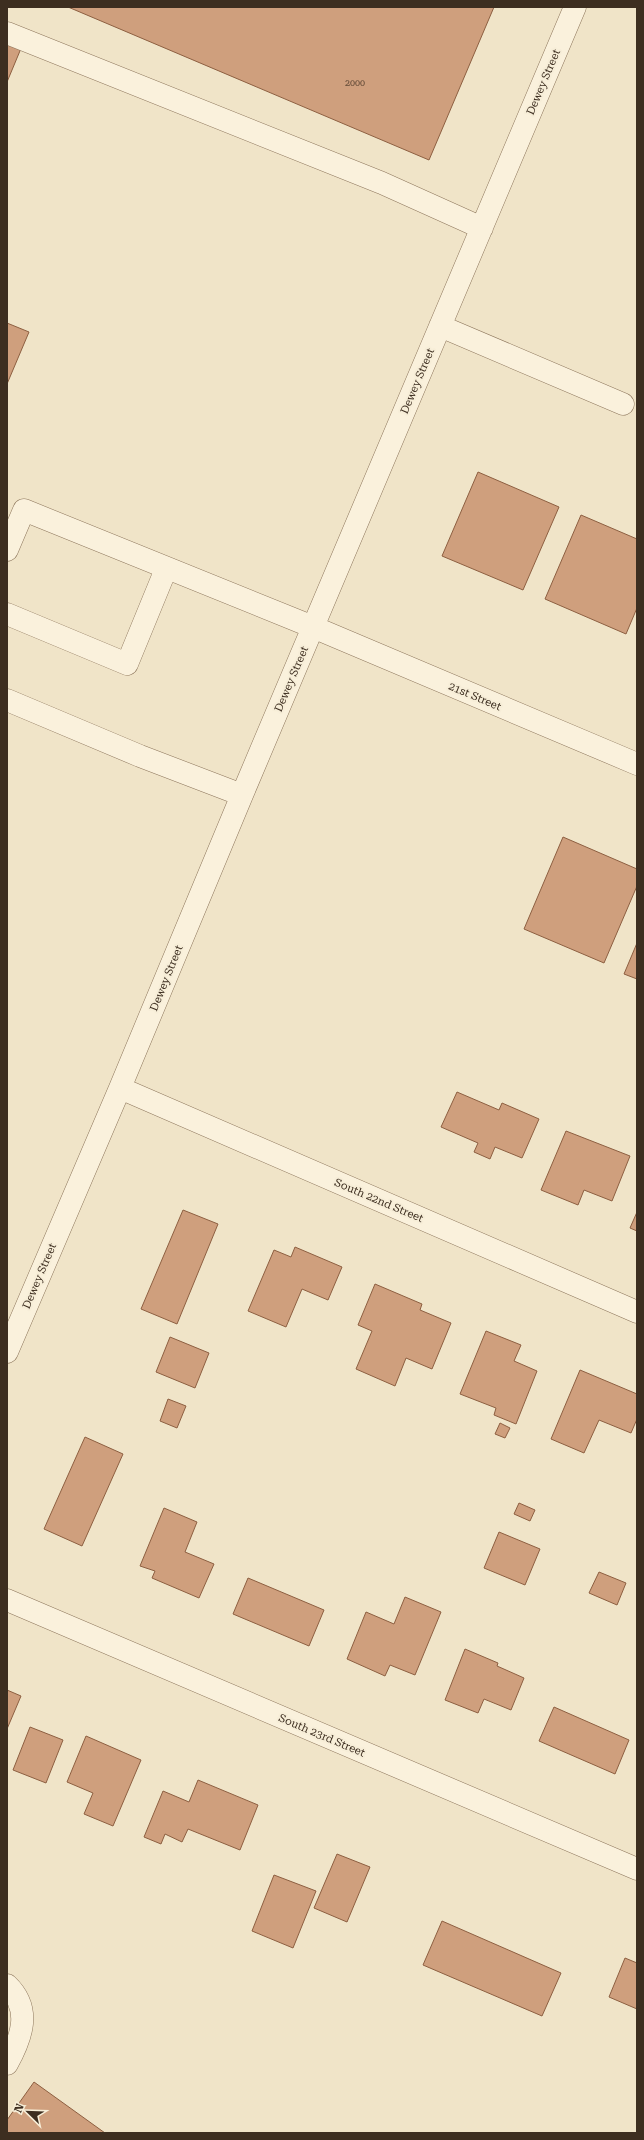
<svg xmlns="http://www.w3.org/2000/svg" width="644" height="2140" font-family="'Roboto Serif',serif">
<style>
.building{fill:#cf9f7d;stroke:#8d5f41}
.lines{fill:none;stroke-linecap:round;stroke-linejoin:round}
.minor-casing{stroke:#8d765c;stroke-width:23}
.minor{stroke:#faf1dc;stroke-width:22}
.labels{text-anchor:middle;stroke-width:4;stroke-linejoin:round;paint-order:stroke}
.number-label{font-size:9px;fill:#624a37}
.street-label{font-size:11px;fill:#3d2e20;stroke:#f7eed8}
</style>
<rect width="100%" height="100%" fill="#f0e4c8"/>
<!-- building -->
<path class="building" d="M68 7H494L429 160Z
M7 40 22 46 7 82Z
M7 323 29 332 7 384Z
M478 472 559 507 523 590 442 556Z
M581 515 637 539V608L626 634 545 599Z
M563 837 637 869V886L604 963 524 929Z
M637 943V979L624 974Z
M457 1092 499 1110 502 1103 539 1119 522 1158 495 1147 490 1159 474 1152 478 1143 441 1127Z
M566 1131 630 1156 612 1201 584 1190 578 1205 541 1190Z
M183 1210 218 1224 177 1324 141 1309Z
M637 1212V1231L630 1228Z
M295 1247 342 1267 328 1300 302 1289 286 1327 248 1311 274 1250 291 1257Z
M375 1284 422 1304 420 1310 451 1323 432 1369 406 1358 395 1386 356 1369 372 1331 358 1325Z
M486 1331 521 1345 514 1361 537 1371 516 1424 494 1415 496 1408 460 1394Z
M170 1337 209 1353 195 1388 156 1372Z
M580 1370 637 1394V1419L631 1433 599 1420 584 1453 551 1439Z
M168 1399 186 1406 177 1428 160 1421Z
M500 1423 510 1428 505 1438 495 1434Z
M85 1437 123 1454 82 1546 44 1529Z
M519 1503 535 1510 530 1521 514 1514Z
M164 1508 197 1522 185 1552 214 1564 199 1598 152 1578 155 1571 140 1566Z
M499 1532 540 1549 525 1585 484 1568Z
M599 1572 626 1583 617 1605 589 1593Z
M248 1578 324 1610 309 1646 233 1614Z
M405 1597 441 1612 415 1675 390 1665 385 1676 347 1659 366 1612 394 1624Z
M465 1649 498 1663 497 1666 524 1678 511 1710 484 1699 478 1713 445 1700Z
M7 1690 21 1696 7 1729Z
M554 1707 629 1740 615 1774 539 1741Z
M30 1727 63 1740 46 1783 13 1770Z
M86 1736 141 1760 113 1826 84 1814 93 1793 67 1782Z
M198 1780 258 1805 240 1850 188 1829 182 1842 165 1834 161 1844 144 1837 163 1791 189 1802Z
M337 1854 370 1867 347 1922 314 1908Z
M274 1875 316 1891 293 1948 252 1931Z
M442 1921 561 1973 542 2016 423 1965Z
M625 1958 637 1963V2009L609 1997Z
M34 2082 105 2133H7V2120Z"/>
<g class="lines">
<defs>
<path id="minor" d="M7 33 382 183 482 228
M440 326 623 404
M7 550 24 510 313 627 637 764
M7 614 127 664 166 569
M7 700 140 756 242 795
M120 1088 637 1312
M7 1352 120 1088 242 795 575 7
M7 1600 637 1869
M7 1985C32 2009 22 2037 7 2064"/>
</defs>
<!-- minor casing -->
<use href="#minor" class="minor-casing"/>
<!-- minor -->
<use href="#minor" class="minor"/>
</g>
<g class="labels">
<!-- number labels -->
<g class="number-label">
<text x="355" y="86">2000</text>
</g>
<!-- street labels -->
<g class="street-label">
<text transform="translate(543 82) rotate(-67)" y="4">Dewey Street</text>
<text transform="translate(417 381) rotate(-67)" y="4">Dewey Street</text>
<text transform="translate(291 679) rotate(-67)" y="4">Dewey Street</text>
<text transform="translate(475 696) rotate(23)" y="4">21st Street</text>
<text transform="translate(166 978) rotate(-68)" y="4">Dewey Street</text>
<text transform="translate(379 1200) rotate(23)" y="4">South 22nd Street</text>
<text transform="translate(39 1276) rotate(-67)" y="4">Dewey Street</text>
<text transform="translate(322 1735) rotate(23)" y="4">South 23rd Street</text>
</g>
</g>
<!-- border -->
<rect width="644" height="2140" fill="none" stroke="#3d2e20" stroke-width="16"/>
<!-- north arrow -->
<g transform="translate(28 2112) rotate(293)" stroke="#f7eed8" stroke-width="3" paint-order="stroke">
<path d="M0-3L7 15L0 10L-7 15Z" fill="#3d2e20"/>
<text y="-6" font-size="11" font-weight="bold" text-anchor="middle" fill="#3d2e20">N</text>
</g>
</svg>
